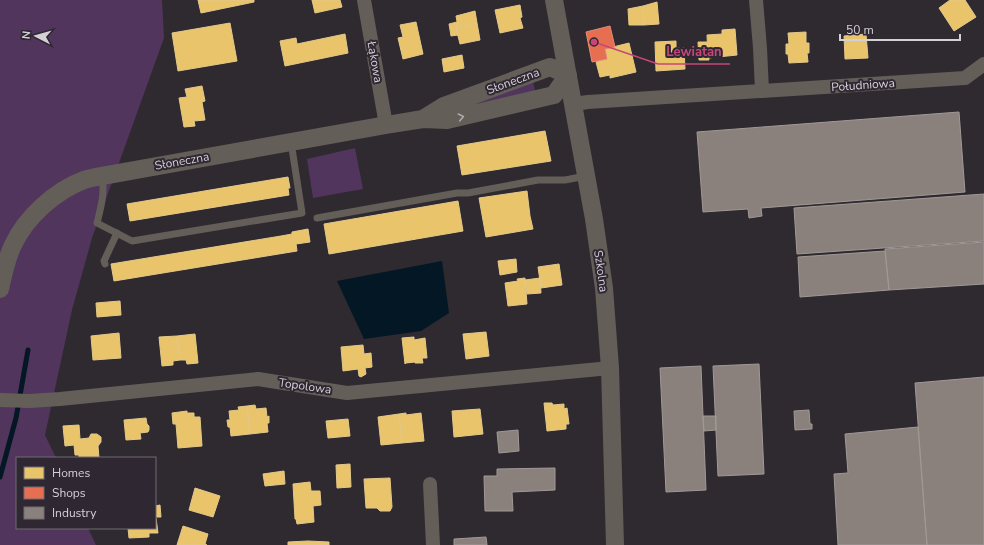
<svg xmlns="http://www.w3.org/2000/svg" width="984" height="545" font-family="'Nunito Sans',sans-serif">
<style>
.green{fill:#51355d}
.water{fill:#041724}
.homes{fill:#e9c46a;stroke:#e3c88b}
.shops{fill:#e76f51;stroke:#e28c79}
.industry{fill:#8a817c;stroke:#a09997}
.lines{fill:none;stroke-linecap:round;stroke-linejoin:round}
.stream{stroke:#041724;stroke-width:5}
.service{stroke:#645e58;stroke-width:7}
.minor{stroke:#645e58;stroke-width:14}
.tertiary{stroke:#645e58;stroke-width:18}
.oneway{stroke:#ada8ab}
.labels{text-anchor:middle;stroke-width:4;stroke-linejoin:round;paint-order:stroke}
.street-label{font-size:12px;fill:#d5d0d7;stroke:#2f2832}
.leader{fill:none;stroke:#c7467a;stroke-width:1.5}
.callout-dot{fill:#c7467a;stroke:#2f2832;stroke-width:1.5}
.callout-label{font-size:13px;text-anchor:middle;font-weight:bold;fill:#c7467a;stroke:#2f2832;stroke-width:4;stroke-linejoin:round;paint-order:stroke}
</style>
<rect width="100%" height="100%" fill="#2e2a30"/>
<!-- green -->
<path class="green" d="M0 0H162L164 38 92 238 72 310 45 435 56 458H17V528H88L96 545H0Z
M533 81 535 91 445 111Z
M355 148 363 189 313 198 307 159Z"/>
<!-- water -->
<path class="water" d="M442 261 449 313 421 331 364 339 337 281Z"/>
<!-- homes -->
<path class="homes" d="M198 0H254V2L201 13Z
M312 0H340L342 7 315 13Z
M950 0H965L976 17 954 31 939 8Z
M657 2 659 24 644 25 643 6Z
M520 5 522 17 520 18 523 28 500 33 495 10Z
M643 6 644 25H629L628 9Z
M475 11 477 23 458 27 456 16Z
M416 22 423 54 403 59 398 38 403 37 400 25Z
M457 22 458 27 456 28 458 35 451 36 449 24Z
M230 23 237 61 178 71 172 33Z
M477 23 480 40 460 44 456 28Z
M735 29 737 55 708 58 707 35 722 34V30Z
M806 32V43H809V53H807L808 62 789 63 788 54H786V44H789L788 33Z
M345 34 348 53 285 66 280 41 296 38 297 44Z
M866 34 868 58 845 59 844 36Z
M676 41V48H684L685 69 656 71 655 42Z
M698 42H707L709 60H699Z
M629 43 636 72 610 78V75L600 77 596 62 607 59 605 49Z
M462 55 464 68 444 72 442 59Z
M202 86 205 101 202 102 205 120 194 121 195 126 184 127 179 98 187 97 185 89Z
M545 131 551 161 462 175 457 146Z
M288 177 290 188H288L289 195 130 221 127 204Z
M527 191 530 216 533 229 486 237 479 198Z
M458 201 463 231 329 254 324 224Z
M308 229 310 242 296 244 297 251 114 281 111 264 281 236 292 234V232Z
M516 259 517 272 500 275 498 261Z
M559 264 562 285 541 288 538 267Z
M525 278 527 304 508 306 505 283 518 281 517 279Z
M540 278 541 293 527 294 525 280Z
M120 301 121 315 97 317 96 303Z
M486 332 489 356 466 359 463 334Z
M119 333 121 358 93 360 91 336Z
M195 334 198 363 187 364 186 360H180L177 336Z
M177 336 180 360 173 361V365L162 366 159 337Z
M414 337V340L425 338 427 358H422L423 363H415V362L406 363 405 364 402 338Z
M363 345 364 354 371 353 372 367 365 368 366 374 361 377 359 376 358 369 343 371 341 347Z
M544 403H552L553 405 564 404V409L567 408 569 424H566V429L547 431Z
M255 405 256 409 266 408 267 417 269 416V423H267L268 432 250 434 247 406Z
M247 406 250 434 231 436 230 427H228L227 420H230L229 411 239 410 238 407Z
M480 409 483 434 454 437 452 411Z
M187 411V413H194V417H200L202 446 178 448 176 424H173L172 413Z
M406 413V415L421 413 424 441 402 443 399 414Z
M399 414 402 443 381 445 378 417Z
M146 418 147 424 149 426V430L148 432 140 433 141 439 126 440 124 420Z
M348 419 350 436 328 438 326 421Z
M79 425 80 439 89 438 91 434H97L101 437V442L98 446 99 458H79V455H75L74 445 65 446 63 426Z
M350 464 351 487 337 488 336 465Z
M284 471 285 484 265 486 263 474Z
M390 478 392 507 390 511H380L377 508H366L364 479Z
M310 482 311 491H320L321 505 313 506 314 522 297 524 296 519H295L293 484Z
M195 488 220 496 213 517 189 510Z
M160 505 161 517H155V506Z
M155 518H156L158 533H149V537L129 538 128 528H155Z
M183 526 208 534 205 544 207 545H177Z
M308 541 329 542V545H288V542Z"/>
<!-- shops -->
<path class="shops" d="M610 26 615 47 605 49 607 59 592 62 586 32Z"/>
<!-- industry -->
<path class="industry" d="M959 112 965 192 761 208 762 216 749 218 748 209 703 212 697 132Z
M984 194V241L797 254 794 208Z
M984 242V284L889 290 885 249Z
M885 251 889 290 800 297 798 257Z
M759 364 764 474 718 476 713 366Z
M701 366 706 490 666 492 660 368Z
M984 377V545H927L915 383Z
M809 410 810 424H812V429L795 430 794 411Z
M703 416H716V430L704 431Z
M918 427 927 545H838L834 474 848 473 845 434Z
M518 430 519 451 499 453 497 432Z
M555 468V490L512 492 513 511H485L484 476H497V469Z
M486 537 487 545H454V539Z"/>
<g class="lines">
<!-- stream -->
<path class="stream" d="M0 477 16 418 28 350"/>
<!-- service -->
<path class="service" d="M102 177C105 193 101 207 97 223L132 241 302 213 291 142
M317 218 457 193H468L538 180H565L586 176
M105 264 104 261 117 233"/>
<!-- minor -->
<path class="minor" d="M364 0 386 125
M756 0 760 48 762 91
M574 104 588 102 965 78 984 64
M0 400 30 401 60 399 258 379 347 393 610 368
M430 484 433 545"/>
<!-- tertiary -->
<path class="tertiary" d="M554 0 594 219 604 288 610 368 615 545
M423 119 444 106 550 67 568 75
M0 289C3 275 7 257 13 245 26 217 55 191 84 180 90 178 96 177 102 176L386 125 423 119 447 120 554 95 568 75"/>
</g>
<!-- one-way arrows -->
<defs><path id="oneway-chevron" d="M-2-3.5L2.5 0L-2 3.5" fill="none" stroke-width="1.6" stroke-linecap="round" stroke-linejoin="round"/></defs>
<use class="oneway" href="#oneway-chevron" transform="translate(461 117) rotate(-13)"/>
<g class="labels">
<!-- street labels -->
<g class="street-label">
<text transform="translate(375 62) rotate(80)" y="4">Łąkowa</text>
<text transform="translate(513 81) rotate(-20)" y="4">Słoneczna</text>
<text transform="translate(863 85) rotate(-4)" y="4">Południowa</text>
<text transform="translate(182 161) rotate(-10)" y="4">Słoneczna</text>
<text transform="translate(601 271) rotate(82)" y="4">Szkolna</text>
<text transform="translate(305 386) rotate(8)" y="4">Topolowa</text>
</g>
</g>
<!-- callouts -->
<path class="leader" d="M594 42L658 64H730"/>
<circle class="callout-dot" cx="594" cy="42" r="4"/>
<g class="callout-label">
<text x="694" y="56">Lewiatan</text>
</g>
<!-- legend -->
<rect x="16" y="457" width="140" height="72" fill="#2f2832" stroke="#716b74"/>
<rect x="24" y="467" width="20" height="12" fill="#e9c46a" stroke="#716b74"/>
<text x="52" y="477" font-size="12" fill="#d5d0d7">Homes</text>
<rect x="24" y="487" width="20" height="12" fill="#e76f51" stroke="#716b74"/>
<text x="52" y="497" font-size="12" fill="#d5d0d7">Shops</text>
<rect x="24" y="507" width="20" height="12" fill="#8a817c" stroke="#716b74"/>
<text x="52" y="517" font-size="12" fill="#d5d0d7">Industry</text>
<!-- north arrow -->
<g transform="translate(36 36) rotate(276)" stroke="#2f2832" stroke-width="3" paint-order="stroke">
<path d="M0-3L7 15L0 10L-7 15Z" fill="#d5d0d7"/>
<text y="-6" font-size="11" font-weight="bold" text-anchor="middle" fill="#d5d0d7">N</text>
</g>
<!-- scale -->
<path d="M840 34v6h120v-6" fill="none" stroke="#d5d0d7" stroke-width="2"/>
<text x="846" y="34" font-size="12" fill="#d5d0d7" stroke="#2f2832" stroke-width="3" paint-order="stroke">50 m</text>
</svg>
